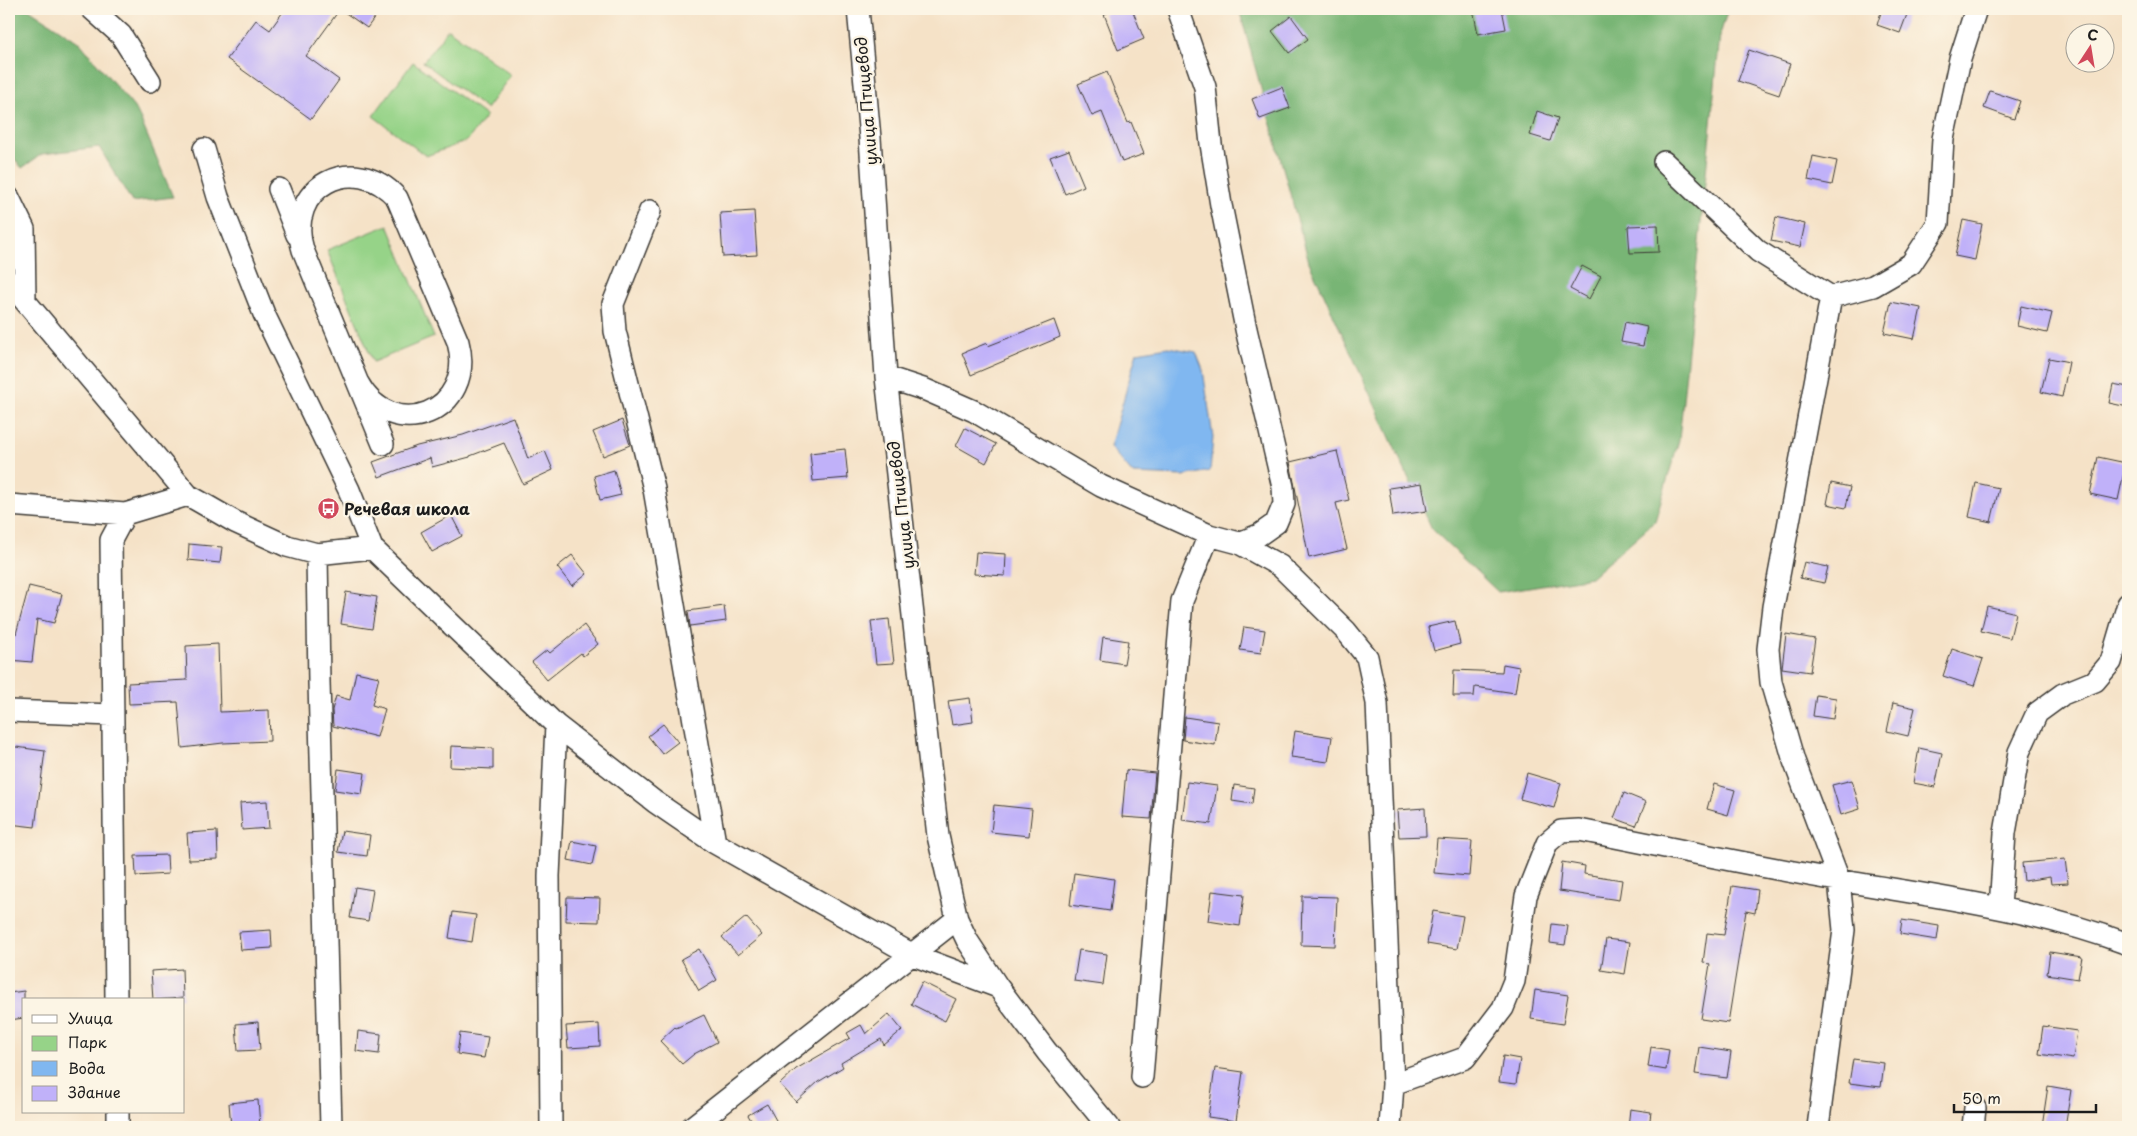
<svg xmlns="http://www.w3.org/2000/svg" width="2137" height="1136" font-family="'Playpen Sans',sans-serif">
<style>
.green{fill:#96d388;stroke:#597852}
.forest{fill:#78b574;stroke:#4a6848}
.water{fill:#80b7f0;stroke:#4e6a86}
.building{fill:#c0b1f9}
.lines{fill:none;stroke-linecap:round;stroke-linejoin:round}
.minor-casing{stroke:#3d3a36;stroke-width:24}
.minor{stroke:#fff;stroke-width:21}
.labels{text-anchor:middle;stroke-width:4.5;stroke-linejoin:round;paint-order:stroke}
.street-label{font-size:16px;fill:#1c1c1c;stroke:#fcf5e5}
.poi-label{font-size:16px;font-weight:bold;fill:#1c1c1c;stroke:#fcf5e5;text-anchor:start}
</style>
<rect width="100%" height="100%" fill="#fcf5e5"/>
<filter id="ink" filterUnits="userSpaceOnUse"><feTurbulence type="fractalNoise" baseFrequency=".02" numOctaves="2"/><feDisplacementMap in="SourceGraphic" scale="10" xChannelSelector="R" yChannelSelector="G"/><feConvolveMatrix kernelMatrix="1 2 1 2 8 2 1 2 1" color-interpolation-filters="sRGB"/></filter>
<filter id="wash" filterUnits="userSpaceOnUse"><feTurbulence type="fractalNoise" baseFrequency=".0096" numOctaves="4" result="noise"/><feDisplacementMap in="SourceGraphic" scale="20" xChannelSelector="R" yChannelSelector="G"/><feGaussianBlur stdDeviation="1.12" result="paint"/><feColorMatrix in="noise" values="0 0 0 0 0 0 0 0 0 0 0 0 0 0 0 0 0 1.4 0 .05"/><feComposite in="paint" operator="in"/></filter>
<g filter="url(#wash)">
<rect width="100%" height="100%" fill="#f5e2c7"/>
<!-- green -->
<path class="green" d="M448 29 511 75 486 109 423 62Z
M413 62 486 116 467 141 426 156 373 116Z
M388 225 434 337 373 362 327 250Z"/>
<!-- forest -->
<path class="forest" d="M9 9H29L80 43 137 111 173 197 132 202 99 147 42 154 22 168 9 152Z
M1239 9H1728L1720 35 1679 440 1655 521 1591 577 1498 592 1432 529 1309 262Z"/>
<!-- water -->
<path class="water" d="M1168 347 1196 352 1203 370 1213 437 1210 471 1183 476 1133 474 1110 447 1137 352Z"/>
<g id="blocks">
<!-- building -->
<path class="building" d="M285 9H340L306 56 339 80 311 119 227 59 256 20 270 30Z
M340 9H381L367 28Z
M1117 9H1132L1144 39 1118 50 1104 14Z
M1473 9H1502L1506 29 1478 34Z
M1882 9H1909L1900 33 1877 25Z
M1291 16 1308 39 1289 53 1272 31Z
M1749 50 1790 64 1779 95 1738 81Z
M1107 72 1128 123 1131 122 1144 154 1122 162 1102 112 1092 116 1078 84Z
M1282 87 1290 108 1260 119 1252 99Z
M1990 91 2020 101 2014 119 1984 108Z
M1537 111 1558 118 1550 141 1530 135Z
M1069 150 1084 186 1065 194 1050 157Z
M1813 156 1837 161 1832 185 1808 180Z
M754 211 757 255 723 257 720 213Z
M1776 217 1805 224 1800 247 1771 241Z
M1963 220 1982 224 1975 260 1955 256Z
M1658 225 1659 252 1630 253 1628 226Z
M1582 266 1601 276 1589 299 1570 289Z
M1891 302 1921 308 1914 339 1884 333Z
M2021 306 2052 313 2047 333 2017 326Z
M1054 320 1060 337 971 375 962 353 987 343 988 346Z
M1625 322 1647 327 1643 346 1621 342Z
M2049 358 2069 362 2062 397 2041 392Z
M2113 384 2128 387V407L2109 403Z
M513 417 528 459 545 451 553 470 523 484 504 443 470 456V457L432 467 430 458 379 477 373 462 417 446 463 435Z
M622 420 630 445 603 456 593 432Z
M965 428 996 444 986 463 956 446Z
M845 449 848 478 813 481 810 453Z
M1337 451 1349 500 1336 503 1347 549 1309 558 1290 462Z
M2098 457 2126 463 2118 500 2090 494Z
M614 470 621 495 600 500 594 476Z
M1422 483 1427 511 1393 516 1389 488Z
M1831 483 1850 487 1846 508 1827 504Z
M1976 483 1999 488 1991 522 1969 517Z
M451 515 462 536 432 552 421 532Z
M189 544 222 547 220 563 188 560Z
M976 552 1006 554 1005 576 974 574Z
M572 555 587 574 572 586 557 567Z
M1804 562 1828 567 1824 583 1800 578Z
M29 586 62 594 54 623 37 619 32 662 9 660V633L16 634Z
M346 592 377 597 372 629 341 624Z
M724 606 726 621 690 626 688 611Z
M1987 606 2016 613 2010 638 1981 631Z
M889 619 894 663 876 664 871 621Z
M1455 621 1460 644 1434 651 1428 627Z
M584 625 598 644 583 656 581 653 547 680 532 662 547 650 550 653Z
M1244 627 1265 630 1261 653 1240 650Z
M1786 634 1815 639 1810 672 1782 668Z
M1103 637 1128 641 1124 664 1100 660Z
M218 644 220 712 269 710 270 741 223 743 182 748 178 702 129 704 128 683 187 680 186 646Z
M1952 649 1983 659 1974 686 1943 676Z
M1503 664 1519 667 1515 693 1475 687 1474 696H1453L1454 670 1502 672Z
M356 672 379 677 372 705 385 709 377 737 333 726 332 710 336 696 350 700Z
M1816 695 1836 698 1833 719 1813 716Z
M970 698 973 722 952 725 948 701Z
M1893 703 1915 708 1908 736 1887 731Z
M1185 717 1218 722 1215 745 1183 740Z
M663 724 678 742 662 754 648 736Z
M1295 731 1332 737 1328 762 1291 757Z
M9 746 45 751 35 827 9 824Z
M451 746 493 748V769L450 767Z
M1919 748 1942 753 1935 787 1913 783Z
M338 769 365 773 362 794 335 790Z
M1126 770 1155 773 1151 819 1122 817Z
M1527 773 1561 783 1554 808 1520 799Z
M1852 780 1860 809 1841 815 1832 785Z
M1187 782 1217 786 1211 824 1182 820Z
M1714 784 1735 790 1728 815 1707 809Z
M1234 785 1254 788 1252 804 1232 801Z
M1624 793 1646 802 1636 826 1614 818Z
M267 801 269 828 242 830 240 803Z
M994 805 1032 809 1029 836 991 832Z
M1425 808 1426 836 1399 837 1397 810Z
M217 831 218 859 189 860 187 833Z
M342 831 370 835 367 856 338 852Z
M1437 839 1472 841 1469 876 1434 873Z
M572 841 596 846 592 865 568 860Z
M167 855 168 874 136 876 135 856Z
M2065 859 2068 883 2051 884 2050 877 2024 881 2022 863Z
M1562 862 1585 866 1584 874 1622 880 1619 900 1559 891Z
M1074 873 1114 879 1110 911 1070 905Z
M1732 886 1758 890 1755 913 1746 911 1728 1023 1701 1019 1710 964 1703 963 1707 933 1724 935Z
M355 887 373 890 368 921 350 918Z
M1212 891 1244 895 1240 926 1208 921Z
M1302 896 1337 897 1335 946 1301 945Z
M567 897 600 898 599 922 566 921Z
M1433 911 1463 916 1457 949 1427 944Z
M453 912 476 915 472 942 449 938Z
M746 917 762 935 738 955 722 937Z
M1902 920 1939 926 1937 940 1900 934Z
M1552 924 1568 926 1565 945 1550 943Z
M271 930 272 948 241 950 239 932Z
M1606 939 1630 942 1625 974 1601 970Z
M699 949 717 980 699 991 681 959Z
M1079 950 1107 954 1103 985 1074 981Z
M2050 952 2082 957 2078 979 2047 974Z
M182 969 183 998 153 1000 151 971Z
M922 982 956 999 945 1021 911 1004Z
M1535 990 1568 995 1563 1024 1531 1019Z
M24 991V1018L9 1020V993Z
M889 1014 902 1030 884 1045 881 1039 841 1063 843 1067 818 1082 796 1102 780 1084 796 1069 850 1038 847 1033 861 1025 866 1034Z
M704 1015 717 1042 694 1054 682 1064 660 1041 675 1027 676 1028Z
M258 1022 260 1050 238 1051 236 1024Z
M599 1024 600 1046 568 1048 566 1026Z
M2043 1026 2077 1031 2073 1059 2039 1054Z
M358 1031 381 1034 379 1054 356 1051Z
M460 1033 488 1037 484 1058 457 1054Z
M1651 1047 1669 1050 1666 1070 1648 1067Z
M1699 1047 1731 1052 1727 1078 1695 1074Z
M1503 1056 1520 1059 1516 1084 1499 1082Z
M1853 1059 1884 1063 1881 1087 1849 1083Z
M1215 1068 1243 1072 1236 1121 1208 1117Z
M2048 1086 2071 1090 2065 1127 2042 1126Z
M258 1100 260 1127H231L229 1103Z
M767 1104 777 1122 769 1127H755L748 1115Z
M1630 1109 1651 1112 1649 1127H1628Z"/>
</g>
</g>
<g filter="url(#ink)">
<use href="#blocks" fill-opacity="0" stroke="#3d3a36" stroke-width="1"/>
<g class="lines">
<defs>
<path id="minor" d="M92 9 121 35 150 81
M858 9 870 138 886 377 938 836 957 919 967 940 998 987
M204 149 218 197 264 314 349 490 372 548 556 725 655 802 715 843 913 955 998 987 1047 1052 1109 1127
M1664 162 1758 251 1831 297
M279 189 297 235
M9 198 24 229 25 300
M650 211 613 304 615 331 654 489 715 843
M9 282 188 495 235 522 287 546 317 554 372 548
M886 377 926 390 974 411 1101 486 1209 535 1239 543 1259 535 1276 523 1284 504 1283 487 1246 329 1221 205 1211 144 1205 87 1178 9
M358 383C392 446 477 412 458 342L397 198C354 150 284 187 303 250L383 444
M9 505 125 514
M1239 543 1280 566 1346 631 1367 657 1377 703 1393 1084 1390 1127
M317 554 319 682 331 1127
M9 711 112 715
M2000 908 2005 833 2019 752 2037 713 2063 694 2095 681 2111 662 2128 604
M116 1000 111 540 125 514 188 495
M1142 1077 1182 601 1209 535
M1393 1084 1465 1058 1503 1008 1514 981 1526 896 1547 843 1561 831 1579 830C1667 847 1755 866 1843 881 1939 897 2037 910 2128 944
M118 1112V1127
M551 1127 549 876 556 725
M692 1127 957 919
M1818 1127 1844 930 1839 880 1794 761 1771 682 1768 649 1773 607 1831 297 1873 286 1911 264 1938 223 1943 139 1960 59 1976 9
M1973 1127 1975 1108"/>
</defs>
<!-- minor casing -->
<use href="#minor" class="minor-casing"/>
<!-- minor -->
<use href="#minor" class="minor"/>
</g>
</g>
<!-- icons -->
<defs>
<symbol id="bus-disc" viewBox="-11 -11 22 22"><circle r="9.5" fill="#d1495b" stroke="#fcf5e5"/><path d="M-5-6H5V4H4V6H2V4H-2V6H-4V4H-5ZM-3.5-4V0h7V-4ZM-3.5 1.2v1.5H-2V1.2ZM2 1.2v1.5H3.5V1.2Z" fill="#fff"/></symbol>
</defs>
<g fill-rule="evenodd">
<use href="#bus-disc" x="316" y="496" width="25" height="25"/>
</g>
<g class="labels">
<!-- street labels -->
<g class="street-label">
<text transform="translate(866 101) rotate(-95)" y="6">улица Птицевод</text>
<text transform="translate(901 505) rotate(-97)" y="6">улица Птицевод</text>
</g>
<!-- poi labels -->
<g class="poi-label">
<text x="344" y="515">Речевая школа</text>
</g>
</g>
<!-- margin -->
<rect width="2137" height="1136" fill="none" stroke="#fcf5e5" stroke-width="30"/>
<!-- legend -->
<rect x="22" y="998" width="162" height="115" fill="#fcf5e5" stroke="#a29e95"/>
<rect x="32" y="1015" width="25" height="8" fill="#ffffff" stroke="#a29e95"/>
<text x="68" y="1024" font-size="15" fill="#1c1c1c">Улица</text>
<rect x="32" y="1036" width="25" height="15" fill="#96d388" stroke="#a29e95"/>
<text x="68" y="1048" font-size="15" fill="#1c1c1c">Парк</text>
<rect x="32" y="1061" width="25" height="15" fill="#80b7f0" stroke="#a29e95"/>
<text x="68" y="1074" font-size="15" fill="#1c1c1c">Вода</text>
<rect x="32" y="1086" width="25" height="15" fill="#c0b1f9" stroke="#a29e95"/>
<text x="68" y="1098" font-size="15" fill="#1c1c1c">Здание</text>
<!-- north arrow -->
<g transform="translate(2090 48) rotate(12)"><circle r="24" fill="#fcf5e5" stroke="#a29e95"/>
<path d="M0-4L9 19L0 12L-9 19Z" fill="#d1495b"/>
<text y="-8" font-size="14" font-weight="bold" text-anchor="middle" fill="#1c1c1c">С</text>
</g>
<!-- scale -->
<path d="M1954 1104v8h142v-8" fill="none" stroke="#1c1c1c" stroke-width="2.5"/>
<text x="1962" y="1104" font-size="15" fill="#1c1c1c" stroke="#fcf5e5" stroke-width="4" paint-order="stroke">50 m</text>
</svg>
